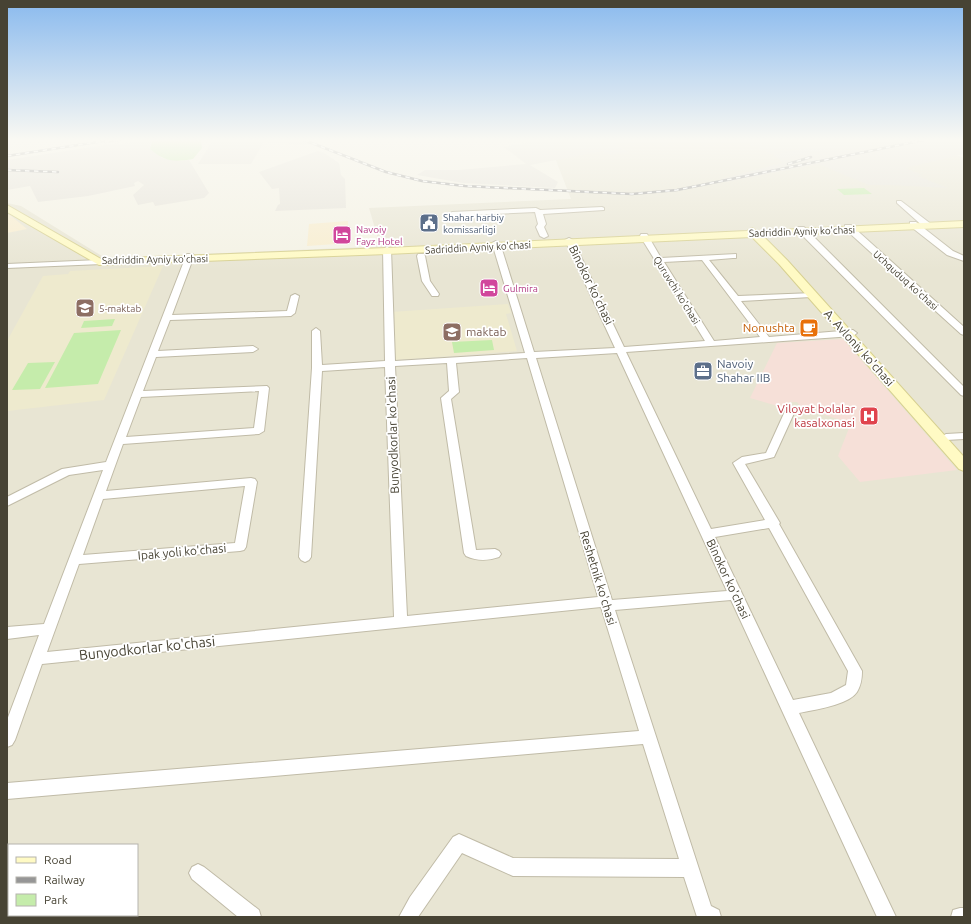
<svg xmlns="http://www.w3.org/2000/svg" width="971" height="924" font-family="Ubuntu,sans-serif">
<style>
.residential{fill:#e8e5d3;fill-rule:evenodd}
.commercial{fill:#f8edcf}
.industrial{fill:#e6e3da}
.education{fill:#eeeace}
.medical{fill:#f6e0d8}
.green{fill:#c5ecab}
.parking{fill:#e4e3de}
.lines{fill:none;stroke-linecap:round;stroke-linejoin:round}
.minor-casing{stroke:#c0bba7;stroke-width:2}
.secondary-casing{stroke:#d7d091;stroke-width:2}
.minor{fill:#fff;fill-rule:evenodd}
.secondary{fill:#fffac4;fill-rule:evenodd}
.rail-casing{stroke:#969696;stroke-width:2.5}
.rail{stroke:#fff;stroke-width:1.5;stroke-dasharray:4.5;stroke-linecap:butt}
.labels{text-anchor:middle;stroke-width:3.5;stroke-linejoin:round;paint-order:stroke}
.far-service-label{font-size:10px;fill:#4e5e75;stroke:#fff;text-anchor:start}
.far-hotel-label{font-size:10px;fill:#b23c85;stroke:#fff;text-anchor:start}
.far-street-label{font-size:10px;fill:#474334;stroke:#fff}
.far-education-label{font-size:10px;fill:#785e54;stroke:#fff;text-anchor:start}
.street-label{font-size:12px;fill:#474334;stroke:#fff}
.food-label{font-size:12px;fill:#c56008;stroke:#fff;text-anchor:end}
.education-label{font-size:12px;fill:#785e54;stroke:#fff;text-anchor:start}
.service-label{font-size:12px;fill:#4e5e75;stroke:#fff;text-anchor:start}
.health-label{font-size:12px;fill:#be3a42;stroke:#fff;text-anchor:end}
.near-street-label{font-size:14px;fill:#474334;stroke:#fff}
</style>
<rect width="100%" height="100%" fill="#f4f2e5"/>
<!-- residential -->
<path class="residential" d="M548 140H920L964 158V917H7V203L21 206 105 258 368 247 379 242 369 208 571 199ZM9 845H137V915H9Z"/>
<!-- commercial -->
<path class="commercial" d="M7 215H10L27 229 7 233Z
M348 221V241L336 242V244L307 246 309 224Z"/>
<!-- industrial -->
<path class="industrial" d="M152 140 150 146 162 158 180 161 189 160 209 193 204 198 155 206 153 202 138 205 133 195 144 185 138 181 134 183 135 186 88 196 38 202 30 186 7 190V160L118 143 119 144Z
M213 140 237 141 322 140 310 145 264 142 251 164H198Z
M540 140H609L628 152 610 155 603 151 530 165 558 182 555 188 463 183 417 175 425 170H459L526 164 504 147Z
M742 140H844L774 155Z
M861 140H964V154L906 168 922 175 918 176 948 188 890 185H869L818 164 726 182 722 179 782 163 779 159 860 143 858 141Z
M318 151 324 153 339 163 341 175 345 179 346 208 275 211 278 205 280 204 279 188 272 189 259 172Z"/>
<!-- education -->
<path class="education" d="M163 266 104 400 7 411V341L43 276 68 274 70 271Z
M508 304 511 313 506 314 517 351 395 360 391 312Z"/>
<!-- medical -->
<path class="medical" d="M843 339 957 470 860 482 838 456 851 423 802 408 797 402H791L788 409 750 398 777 343Z"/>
<!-- green -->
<path class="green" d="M201 140 202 148 193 159C174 162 165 162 150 149L152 141Z
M864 188 872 194 844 195 837 189Z
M115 319 112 326 81 328 84 321Z
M121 330 98 384 45 388 74 333Z
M492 340 494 350 454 353 452 342Z
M55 362 40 389 12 390 28 363Z"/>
<!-- parking -->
<path class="parking" d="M844 140H856L861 143 779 159 774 155Z"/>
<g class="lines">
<defs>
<path id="minor" d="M897 201H901L931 224V228H925L897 203Z
M602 207 604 208V210L543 214 546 224 544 227 548 236 544 238 540 236 536 227 538 224 535 212 452 216 449 214 452 212 536 208 540 210Z
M910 222H916L953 251 964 256V261L947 255 910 226Z
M845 225H851L964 327V335L961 334 845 229Z
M798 227H804L964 387V396L961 395 798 231Z
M641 234H647L661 258 736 254V258H733L709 260 738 296 814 293 815 295 811 297 741 301 769 337 853 330 857 333 853 336 626 352 711 529 765 520 733 463 742 457 766 453 786 409H794L795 411 774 457 745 464 780 523 779 524 862 671C862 679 861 685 857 692 849 705 813 710 799 713L896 917H877L731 600 615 610 711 906 719 910 721 917H697L684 877 513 876 462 853 418 917H399L410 897 453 837 459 834 513 858 679 859 643 744 7 799V783L639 731 601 607 42 664 15 740 12 745 7 747V720L39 635 7 639V627L44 624 103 470 69 475 7 506V497L62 469 106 462 186 256 187 254H193L194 256 172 315 287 311 291 296 295 294 299 296 295 313 291 316 170 320 158 351 253 346 258 349 253 352 156 357 143 391 267 386 269 388 264 431 259 434 123 444 106 491 251 478 255 479 257 482 246 547 244 550 240 551 79 564 47 652 394 617 385 367 322 371 311 557 309 560 305 562 301 560 299 557 312 368V331L316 328 320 331 322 365 385 361 383 249 387 247 391 249 395 361 525 353 492 243 496 241 500 243 534 352 615 348 565 240 569 238 573 240 624 347 705 341 640 236ZM702 260 760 337 714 341 664 262ZM617 353 727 591 612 600 536 358ZM527 358 598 597 407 616 395 366 447 363 449 391 441 398 464 553 466 556C477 561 487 561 499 557L501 554 499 551 495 549 476 550 451 399 459 392 456 363ZM259 391 254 428 126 437 141 397ZM245 486 235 543 83 555 103 499ZM769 528 848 671 846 685 831 693 793 700 715 537Z
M418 254H424L425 256 430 281 439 294 438 296H432L422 281 417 256Z
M99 260 103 262 102 264 7 268V264Z
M964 433V439L946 440 941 437 946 434Z
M198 864 204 867 259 910 261 917H238L192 879 189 873 192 867Z
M7 889 9 890V910L7 909Z
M960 908H964V917H951L953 910Z
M13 915H32L33 917H14Z"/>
<path id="secondary" d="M7 205 101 259 387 248 747 231 752 228 757 231 964 221V227L763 236 787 260 964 457V471L959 469 779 264 752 237 387 254 99 265 7 212Z"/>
</defs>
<!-- minor casing -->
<use href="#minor" class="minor-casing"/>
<!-- secondary casing -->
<use href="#secondary" class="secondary-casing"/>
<!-- minor -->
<use href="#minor" class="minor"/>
<!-- secondary -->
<use href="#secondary" class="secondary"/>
<defs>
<path id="rail" d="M304 140 386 172 422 181 465 186 632 194 677 190 924 140
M105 142 120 140
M7 156 110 140
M788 164 811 157
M7 170 58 172"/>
</defs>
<!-- rail casing -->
<use href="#rail" class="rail-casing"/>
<!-- rail -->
<use href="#rail" class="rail"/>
</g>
<!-- sky -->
<linearGradient id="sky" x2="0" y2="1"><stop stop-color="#8abaee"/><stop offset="0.52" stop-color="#faf9f3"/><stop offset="1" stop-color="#faf9f3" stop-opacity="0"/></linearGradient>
<rect width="971" height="270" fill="url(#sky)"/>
<!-- icons -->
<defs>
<symbol id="civic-square" viewBox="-11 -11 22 22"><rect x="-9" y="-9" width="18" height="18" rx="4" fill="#5c6f8a" stroke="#fff"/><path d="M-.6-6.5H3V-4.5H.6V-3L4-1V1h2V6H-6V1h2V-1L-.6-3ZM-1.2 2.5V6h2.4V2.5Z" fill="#fff"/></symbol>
<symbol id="hotel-square" viewBox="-11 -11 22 22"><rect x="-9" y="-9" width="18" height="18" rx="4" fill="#d1479c" stroke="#fff"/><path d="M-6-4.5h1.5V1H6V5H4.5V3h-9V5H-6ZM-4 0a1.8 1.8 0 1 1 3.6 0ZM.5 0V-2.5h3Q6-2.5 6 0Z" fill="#fff"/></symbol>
<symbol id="school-square" viewBox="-11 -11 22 22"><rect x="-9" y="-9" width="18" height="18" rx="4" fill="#8d6e63" stroke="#fff"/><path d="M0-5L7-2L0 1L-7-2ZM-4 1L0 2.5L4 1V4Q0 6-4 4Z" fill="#fff"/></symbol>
<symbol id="cafe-square" viewBox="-11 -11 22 22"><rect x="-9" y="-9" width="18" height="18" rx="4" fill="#e8710a" stroke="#fff"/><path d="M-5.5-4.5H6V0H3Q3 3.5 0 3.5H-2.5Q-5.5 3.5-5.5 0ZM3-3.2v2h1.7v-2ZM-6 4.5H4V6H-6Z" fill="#fff"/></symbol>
<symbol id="office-square" viewBox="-11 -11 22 22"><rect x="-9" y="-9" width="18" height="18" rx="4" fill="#5c6f8a" stroke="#fff"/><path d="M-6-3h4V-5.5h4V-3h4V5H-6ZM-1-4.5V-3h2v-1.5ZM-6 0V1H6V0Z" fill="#fff"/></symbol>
<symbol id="hospital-square" viewBox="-11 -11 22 22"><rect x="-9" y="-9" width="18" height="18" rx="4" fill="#e0444e" stroke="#fff"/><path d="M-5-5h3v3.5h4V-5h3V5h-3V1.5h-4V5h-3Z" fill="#fff"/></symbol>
</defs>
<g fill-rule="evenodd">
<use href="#civic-square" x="418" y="212" width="22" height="22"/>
<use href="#hotel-square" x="331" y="224" width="22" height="22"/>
<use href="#hotel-square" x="478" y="277" width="22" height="22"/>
<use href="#school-square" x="74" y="297" width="22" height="22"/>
<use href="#cafe-square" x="798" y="317" width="22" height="22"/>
<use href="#school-square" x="441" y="321" width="22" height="22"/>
<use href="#office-square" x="692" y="360" width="22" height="22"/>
<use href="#hospital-square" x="858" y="405" width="22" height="22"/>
</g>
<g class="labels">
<!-- far-service labels -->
<g class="far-service-label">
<text x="443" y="221">Shahar harbiy<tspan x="443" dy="12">komissarligi</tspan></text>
</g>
<!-- far-hotel labels -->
<g class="far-hotel-label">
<text x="356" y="233">Navoiy<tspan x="356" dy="12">Fayz Hotel</tspan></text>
<text x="503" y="292">Gulmira</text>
</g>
<!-- far-street labels -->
<g class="far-street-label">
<text transform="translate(802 231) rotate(-2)" y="4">Sadriddin Ayniy ko'chasi</text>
<text transform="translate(478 247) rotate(-3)" y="4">Sadriddin Ayniy ko'chasi</text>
<text transform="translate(155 259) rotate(-1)" y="4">Sadriddin Ayniy ko'chasi</text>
<text transform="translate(906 280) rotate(42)" y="4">Uchquduq ko'chasi</text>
<text transform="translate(677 290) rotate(58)" y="4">Quruvchi ko'chasi</text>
</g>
<!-- far-education labels -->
<g class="far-education-label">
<text x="99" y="312">5-maktab</text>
</g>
<!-- street labels -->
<g class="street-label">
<text transform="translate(591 285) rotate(64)" y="4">Binokor ko'chasi</text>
<text transform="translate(859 348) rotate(48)" y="4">A. Avloniy ko'chasi</text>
<text transform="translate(393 435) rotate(-92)" y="4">Bunyodkorlar ko'chasi</text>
<text transform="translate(182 552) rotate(-5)" y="4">Ipak yoli ko'chasi</text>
<text transform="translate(598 578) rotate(73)" y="4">Reshetnik ko'chasi</text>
<text transform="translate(728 579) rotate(65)" y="4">Binokor ko'chasi</text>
</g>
<!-- food labels -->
<g class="food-label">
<text x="795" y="332">Nonushta</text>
</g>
<!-- education labels -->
<g class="education-label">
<text x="466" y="336">maktab</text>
</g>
<!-- service labels -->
<g class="service-label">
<text x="717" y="368">Navoiy<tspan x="717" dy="14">Shahar IIB</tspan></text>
</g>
<!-- health labels -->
<g class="health-label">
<text x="855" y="413">Viloyat bolalar<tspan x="855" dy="14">kasalxonasi</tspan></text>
</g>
<!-- near-street labels -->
<g class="near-street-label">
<text transform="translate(147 648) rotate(-6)" y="5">Bunyodkorlar ko'chasi</text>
</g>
</g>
<!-- border -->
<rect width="971" height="924" fill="none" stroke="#474334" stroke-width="16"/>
<!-- legend -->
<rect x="8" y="844" width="130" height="72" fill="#ffffff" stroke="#b5b4ae"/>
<rect x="16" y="857" width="20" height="6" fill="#fffac4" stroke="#b5b4ae"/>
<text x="44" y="864" font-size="12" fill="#474334">Road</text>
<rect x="16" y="877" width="20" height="6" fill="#969696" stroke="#b5b4ae"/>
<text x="44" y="884" font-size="12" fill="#474334">Railway</text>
<rect x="16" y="894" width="20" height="12" fill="#c5ecab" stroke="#b5b4ae"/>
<text x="44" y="904" font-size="12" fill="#474334">Park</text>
</svg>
